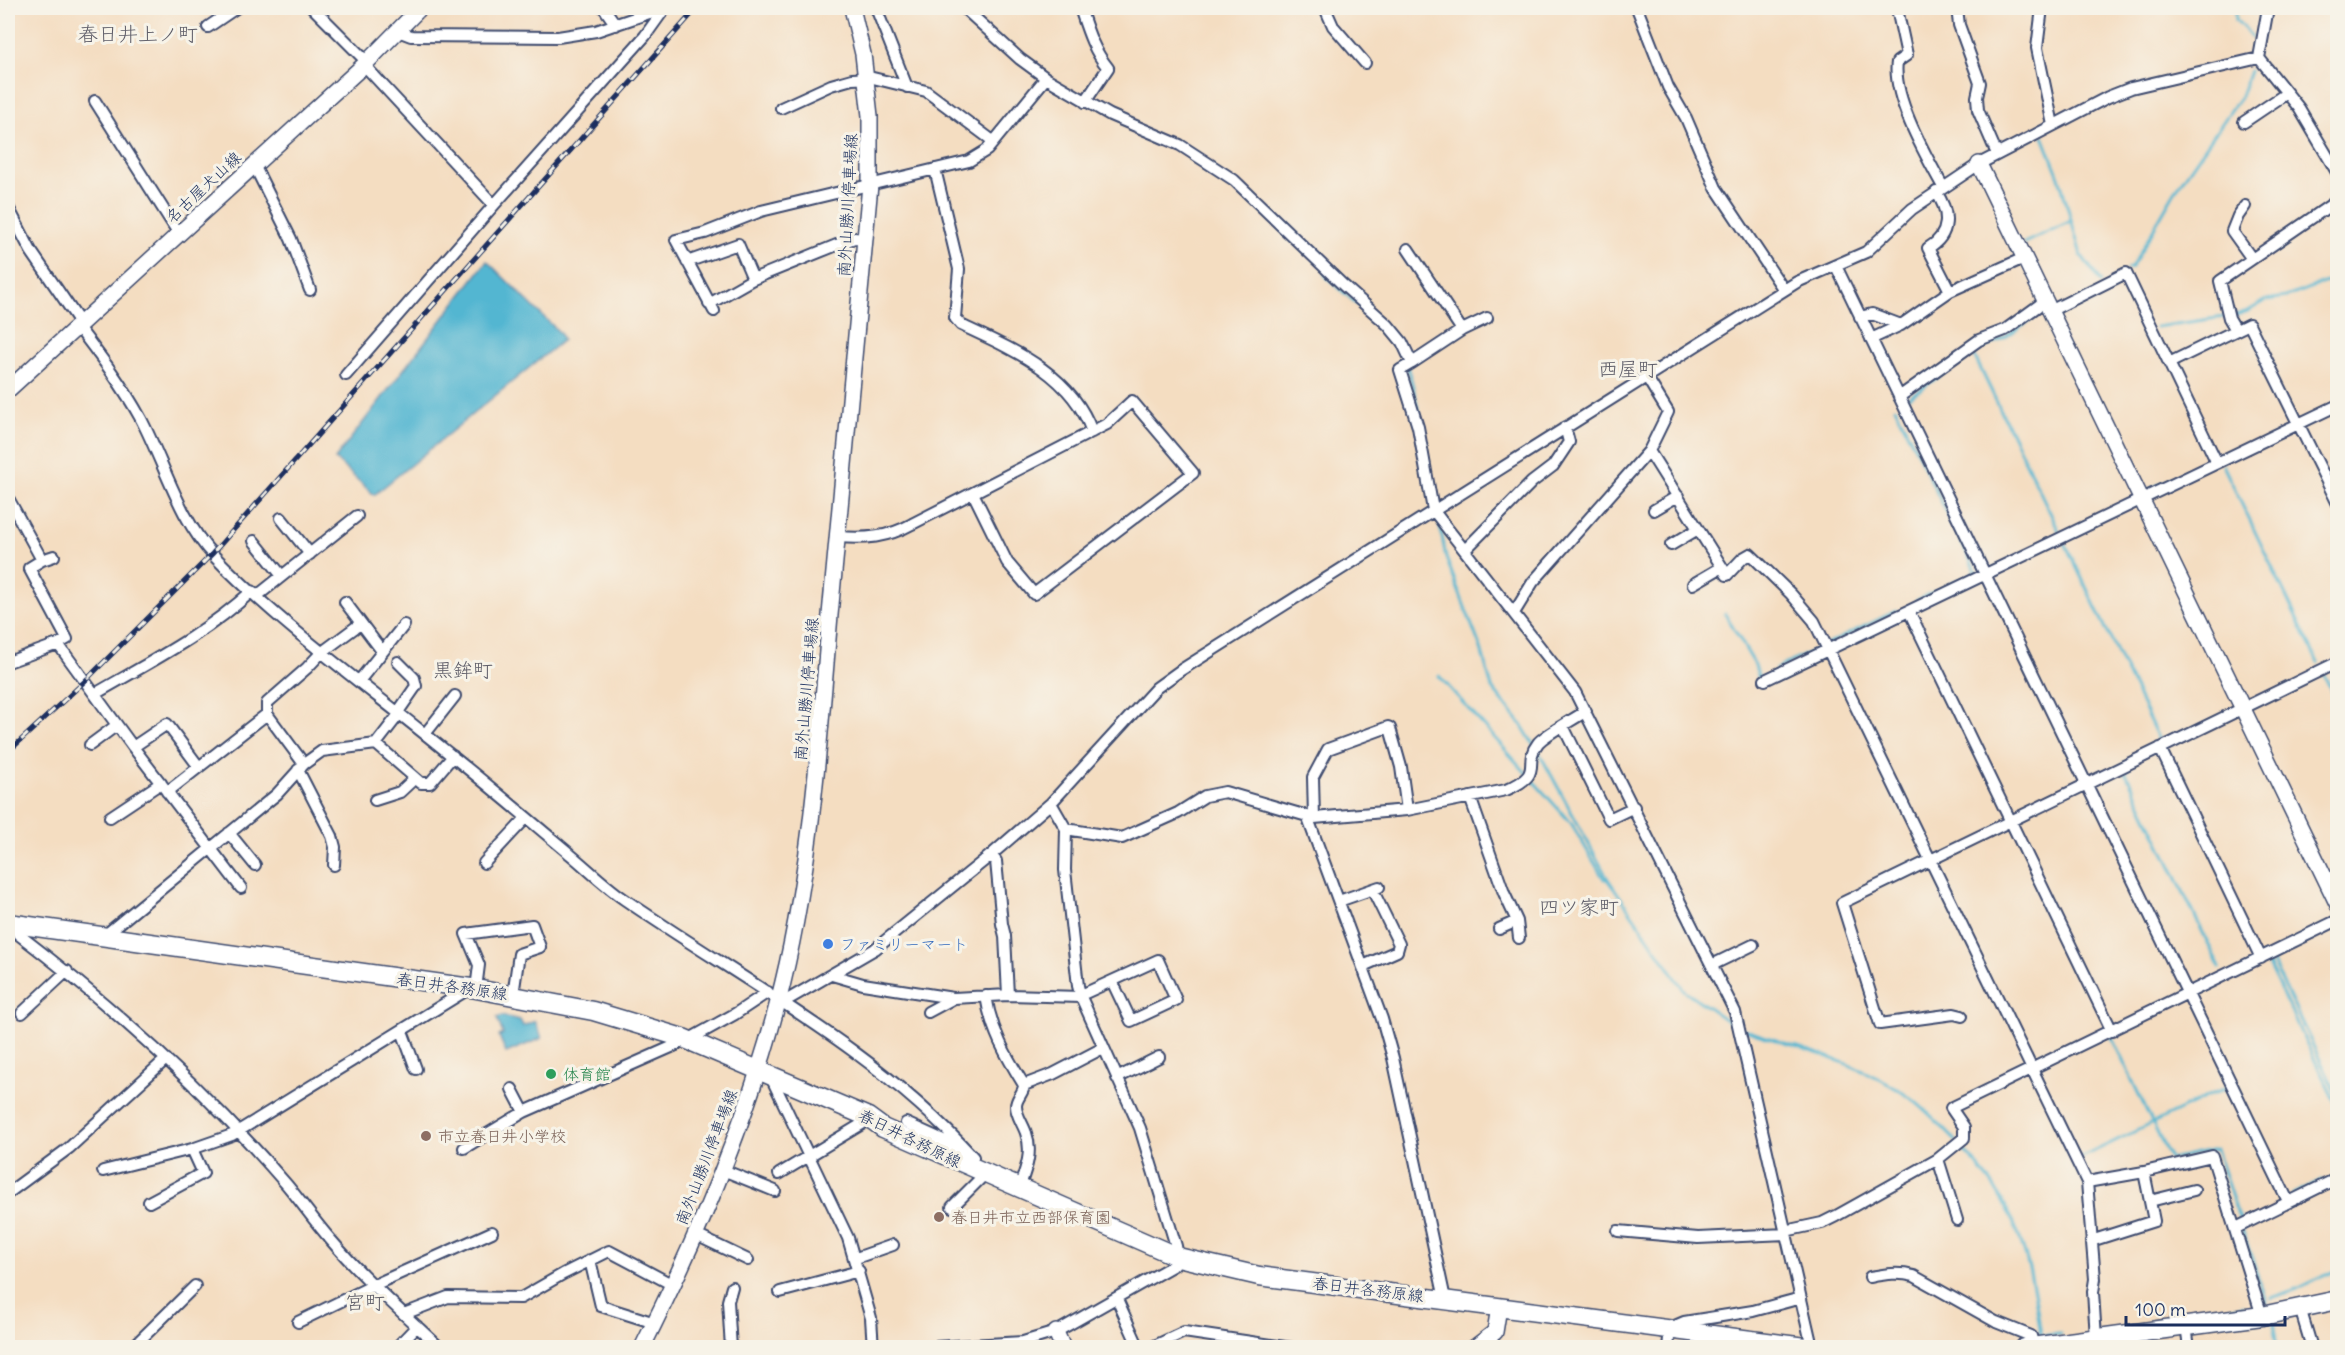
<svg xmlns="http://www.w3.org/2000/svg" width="2345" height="1355" font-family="Delius,'Klee One',sans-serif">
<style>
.water{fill:#52b6d1;stroke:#367298;stroke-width:1.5}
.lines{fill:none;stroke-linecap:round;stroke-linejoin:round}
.stream{stroke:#52b6d1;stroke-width:3}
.street-casing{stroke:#3c496d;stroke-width:14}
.secondary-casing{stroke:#3c496d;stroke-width:18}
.primary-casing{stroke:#3c496d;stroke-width:21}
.street{stroke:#fff;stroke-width:10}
.secondary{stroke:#fff;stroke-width:15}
.primary{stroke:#fff;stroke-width:18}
.rail-casing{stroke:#1b2f5e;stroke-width:5}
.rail{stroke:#f7f3e8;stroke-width:3;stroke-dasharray:9;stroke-linecap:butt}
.shop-dot{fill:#3f7fe0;stroke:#f7f3e8;stroke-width:2}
.leisure-dot{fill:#2e9e5b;stroke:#f7f3e8;stroke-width:2}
.education-dot{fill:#8d6e63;stroke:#f7f3e8;stroke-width:2}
.labels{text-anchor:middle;stroke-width:6;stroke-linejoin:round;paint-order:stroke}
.street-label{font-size:16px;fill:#1b2f5e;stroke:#f7f3e8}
.shop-label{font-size:16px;fill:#366cbe;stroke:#f7f3e8;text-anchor:start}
.leisure-label{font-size:16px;fill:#27864d;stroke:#f7f3e8;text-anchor:start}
.education-label{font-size:16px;fill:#785e54;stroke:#f7f3e8;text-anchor:start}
.quarter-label{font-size:20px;fill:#5f5e69;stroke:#f7f3e8}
</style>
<rect width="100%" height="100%" fill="#f7f3e8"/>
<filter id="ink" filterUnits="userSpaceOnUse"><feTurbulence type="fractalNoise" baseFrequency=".0167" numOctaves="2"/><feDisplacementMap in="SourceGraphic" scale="12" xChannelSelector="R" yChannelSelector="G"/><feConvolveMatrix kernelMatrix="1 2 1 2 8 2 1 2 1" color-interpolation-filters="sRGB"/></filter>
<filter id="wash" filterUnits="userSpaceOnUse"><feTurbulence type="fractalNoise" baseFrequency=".008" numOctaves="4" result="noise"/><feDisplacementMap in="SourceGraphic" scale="24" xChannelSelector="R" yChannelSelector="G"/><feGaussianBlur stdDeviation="1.35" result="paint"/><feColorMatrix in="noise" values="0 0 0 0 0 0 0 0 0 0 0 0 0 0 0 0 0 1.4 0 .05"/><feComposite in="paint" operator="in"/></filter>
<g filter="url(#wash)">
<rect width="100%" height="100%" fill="#f4ddc1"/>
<!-- water -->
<path class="water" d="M487 261 560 333 563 340 374 495 335 459Z
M502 1016 520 1020 523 1026 535 1021 542 1038 506 1053 499 1036 503 1034 497 1018Z"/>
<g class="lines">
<!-- stream -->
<path class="stream" d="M2236 8V20L2252 37
M2043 136 2059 177 2081 255 2101 282
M2024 243 2071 221
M2127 269 2131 268 2177 188 2241 96 2250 71
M1325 275C1347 298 1377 316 1396 343 1409 363 1414 391 1419 414
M2233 316 2248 311 2267 300 2286 297 2326 282 2338 284
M2156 327 2224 317
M1973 353 2059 531
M1909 397 1973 353 2004 338 2040 313
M1895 407 1976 572 1917 600
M2223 465 2318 663
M2142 489 2146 491 2212 459
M1440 526 1446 558 1481 649 1492 688 1521 724 1533 744
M2065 543 2159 740
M1725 614 1755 665 1759 679 1763 677
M1776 669 1896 611
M2324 675 2338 703
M1439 676 1571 823 1604 879H1608
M1537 749 1608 879 1684 990 1736 1027
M2128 769 2125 771 2220 968
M2271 959 2338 1097
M2267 962 2338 1108
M1742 1029C1800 1049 1858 1061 1909 1097 1926 1109 1941 1126 1956 1141
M2111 1036 2152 1122
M2153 1124 2170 1159 2216 1149 2240 1222
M1960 1146C1972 1160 1986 1174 1996 1190 2025 1235 2034 1283 2041 1336L2060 1334
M2078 1159 2227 1087
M2293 1194 2322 1180
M2242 1229 2266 1302
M2271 1298 2297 1289 2338 1269
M2206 1315 2242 1305
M2273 1322 2277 1348"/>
</g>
</g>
<g filter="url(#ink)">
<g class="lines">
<defs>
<path id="street" d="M313 8 367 62
M604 8 616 25
M876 8 907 87
M964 8 1020 59 1046 78 1110 115 1180 145 1234 180 1343 285 1388 325 1402 342 1412 363 1400 370 1418 427 1433 510 1575 692 1735 1012 1812 1347
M1080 8C1087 29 1093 50 1108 68L1085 102
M1325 8 1333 26 1365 63
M1637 8 1668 87 1686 118 1716 188 1784 290
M1902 8 1897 9 1907 55 1897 62C1892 97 1926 156 1943 187
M1957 8 1959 25 1980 83 1977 97 1978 110 1997 154
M2042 8 2037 48 2053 125
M208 27 236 8
M398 31 411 36 558 37 596 31 664 8
M2259 58 2299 108 2338 174
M364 65 494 205
M95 101 179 234
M781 108 831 85 852 79 873 78 926 91 993 141
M2244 122 2287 93
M254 165 291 239 310 290
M935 169 959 269 955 318 961 325C1012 349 1072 374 1092 432
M1936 192C1950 212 1951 235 1928 248L1950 291
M2245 206 2238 216 2232 231 2252 259
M8 207 31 251 81 324
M1408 249 1462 330
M687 262 738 244 753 279
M1836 266 2288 1201
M709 304 753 279 854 238 865 239
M714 311 676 240 705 233 761 211 969 161 987 150 1046 78
M2050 311 2126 273 2217 463
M1860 317 1872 314 1901 325
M78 327C101 357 123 386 141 419 164 463 180 521 214 556 286 630 372 690 452 756 492 788 532 822 571 855 589 870 605 886 624 899 743 981 874 1048 973 1157L969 1166
M2236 330 2229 318 2220 281 2338 200
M1871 339 1901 325 1950 291 2024 258
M1412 363 1462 330 1487 318
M2169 363 2249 324 2338 504
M346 375 494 205 645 36 665 8
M1899 397 1979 340 2005 330 2045 301
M1649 451 1727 575 1743 558 1750 554 1791 594 1814 621 2087 1182 2095 1279 2093 1292 2096 1338
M8 498 42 560 29 568 67 639 58 644 8 662
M1654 510 1678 496
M281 518 310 554
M838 537C865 539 887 538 912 524L1107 424 1132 401 1193 473 1034 594 1007 562 973 493
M254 541 282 576
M1671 545 1698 529
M1465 550 1532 482 1553 466 1569 442 1565 427
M42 560 54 556
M1693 584 1722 567
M257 596 357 516
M345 602 382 651
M1909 611 2112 1031
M1514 613 1533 582 1649 451 1668 412 1646 376
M58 644 133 747 241 888
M398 662 414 678 416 686 398 712
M1765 680 2338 405
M359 681 404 625
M95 694C150 662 204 635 252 591
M267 714 304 764
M1563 726 1609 819 1634 807
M425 734 455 696
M376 744 421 783H430L453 756
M90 745 117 725
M133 747 167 724 199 767
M2160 748 2261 958
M298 770 332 836 335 847 334 865
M167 792 267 714V703L307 668 321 653 360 624
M1470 797 1504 893 1517 921 1519 938
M375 800 400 792 415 778
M1307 816 1382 1019 1393 1058 1445 1299
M110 817 161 783
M1314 818 1313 777 1328 749 1388 727 1390 728 1401 767 1407 810
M1066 829 1122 838 1178 813 1205 796 1225 792 1314 818 1407 810 1506 790C1547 772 1521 765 1538 743 1545 734 1575 719 1586 711
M229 833 255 865
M991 855 996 861 1002 924 1005 936 1008 995
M484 863 526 818
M1339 901 1379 887
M16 924 18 934C116 1009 207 1092 287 1185 302 1203 315 1222 330 1239 363 1278 403 1313 440 1348
M1499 929 1517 921
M108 937 110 931 277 794 304 764 322 751 376 744 400 713
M1712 965 1753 945
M1363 966 1397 951 1399 944 1375 895
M832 975 863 984 953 998
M476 989 479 965 466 934 532 925 540 947 519 954 513 995
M1081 995 1158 960 1176 1000 1131 1021 1112 981
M986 996C991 1030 1006 1056 1024 1085
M782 1003 875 949 991 855 1051 803 1156 688 1181 670 1797 282 1866 252 1912 209 1979 164 2108 97 2131 88 2259 58 2268 8
M928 1012 954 998 1008 995 1081 997
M22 1013 67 971
M1962 1016 1954 1014 1880 1024 1842 903 2338 662
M402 1031 416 1069
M688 1040 735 1014 768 992
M770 1075 848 1238 871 1318 873 1348
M1117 1078 1159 1057
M512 1089 524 1112
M906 1123 963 1149
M464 1148 524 1112 676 1045 683 1038
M1938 1159 1957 1220
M723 1170 775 1191
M103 1171 192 1149 232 1135 470 988
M779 1174 862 1124 868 1117
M2087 1182 2144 1172 2212 1156 2262 1316
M1019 1188C1026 1169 1033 1152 1026 1133 1023 1124 1016 1115 1016 1106 1016 1098 1024 1093 1024 1085L1053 1074 1103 1048
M8 1193 69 1148 166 1059
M2150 1201 2194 1190
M149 1202 203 1173 192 1149
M952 1207 986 1173
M2236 1228 2338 1178
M1618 1231 1698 1238 1786 1234
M1785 1231 1822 1223 1836 1216 1938 1159 1964 1138V1127L1951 1108 2338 920
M696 1235 748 1260
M2091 1241 2154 1221 2144 1172
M856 1258 893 1245
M590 1260 601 1306 655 1323
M1870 1277C1886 1274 1898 1272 1914 1276L1996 1322 2031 1336 2034 1346
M780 1292 859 1271
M1117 1299 1139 1348
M2300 1308 2312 1348
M404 1314 448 1297 521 1298 563 1274 609 1251 673 1285
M298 1322 374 1285 492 1232
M2186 1326 2189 1348
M132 1348 195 1286
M396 1348 417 1326
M731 1348 728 1301 732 1287
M918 1348 1023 1342 1056 1332 1174 1265 1178 1257 1176 1246 1140 1128 1081 997 1078 986 1065 870 1066 829 1051 803
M1150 1348 1184 1332 1292 1348
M1668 1348 1670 1328 1684 1322 1753 1311 1801 1298"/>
<path id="secondary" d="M1979 164 2338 905
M8 390 364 65 420 8
M1056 1332 1063 1348
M642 1348C698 1237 747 1122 778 1002 811 876 819 745 830 615 843 472 857 328 870 185V116L863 54 852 8
M1474 1348 1495 1332 1499 1307"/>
<path id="primary" d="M8 923 471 988 593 1011 683 1038 868 1117 883 1128 1178 1257 1259 1276 1813 1348
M2024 1348 2262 1316 2338 1300"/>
</defs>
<!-- street casing -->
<use href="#street" class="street-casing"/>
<!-- secondary casing -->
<use href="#secondary" class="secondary-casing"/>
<!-- primary casing -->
<use href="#primary" class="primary-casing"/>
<!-- street -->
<use href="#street" class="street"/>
<!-- secondary -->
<use href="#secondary" class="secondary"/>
<!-- primary -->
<use href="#primary" class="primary"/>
<defs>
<path id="rail" d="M8 752 85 681 212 554 697 8"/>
</defs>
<!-- rail casing -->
<use href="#rail" class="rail-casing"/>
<!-- rail -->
<use href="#rail" class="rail"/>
</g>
</g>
<!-- markers -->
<circle class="shop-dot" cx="828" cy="944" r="6"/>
<circle class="leisure-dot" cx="551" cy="1074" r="6"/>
<g class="education-dot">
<circle cx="426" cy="1136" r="6"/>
<circle cx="939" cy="1217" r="6"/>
</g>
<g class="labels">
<!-- street labels -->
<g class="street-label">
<text transform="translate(203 187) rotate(-43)" y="6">名古屋犬山線</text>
<text transform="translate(847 205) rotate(-87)" y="6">南外山勝川停車場線</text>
<text transform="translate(806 689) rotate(-85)" y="6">南外山勝川停車場線</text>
<text transform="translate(452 986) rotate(8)" y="6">春日井各務原線</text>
<text transform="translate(910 1138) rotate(26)" y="6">春日井各務原線</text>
<text transform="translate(706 1157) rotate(-69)" y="6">南外山勝川停車場線</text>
<text transform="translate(1368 1289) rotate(7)" y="6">春日井各務原線</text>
</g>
<!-- shop labels -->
<g class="shop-label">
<text x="840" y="950">ファミリーマート</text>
</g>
<!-- leisure labels -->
<g class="leisure-label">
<text x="563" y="1080">体育館</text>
</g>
<!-- education labels -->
<g class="education-label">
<text x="438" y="1142">市立春日井小学校</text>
<text x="951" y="1223">春日井市立西部保育園</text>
</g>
<!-- quarter labels -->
<g class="quarter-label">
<text x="138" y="41">春日井上ノ町</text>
<text x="1628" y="376">西屋町</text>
<text x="463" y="677">黒鉾町</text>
<text x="1579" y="914">四ツ家町</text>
<text x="365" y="1309">宮町</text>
</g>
</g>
<!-- margin -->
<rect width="2345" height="1355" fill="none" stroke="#f7f3e8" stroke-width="30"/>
<!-- scale -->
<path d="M2126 1316v9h159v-9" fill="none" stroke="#1b2f5e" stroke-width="3"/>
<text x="2135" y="1316" font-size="18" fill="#1b2f5e" stroke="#f7f3e8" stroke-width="4.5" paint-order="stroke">100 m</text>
</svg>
